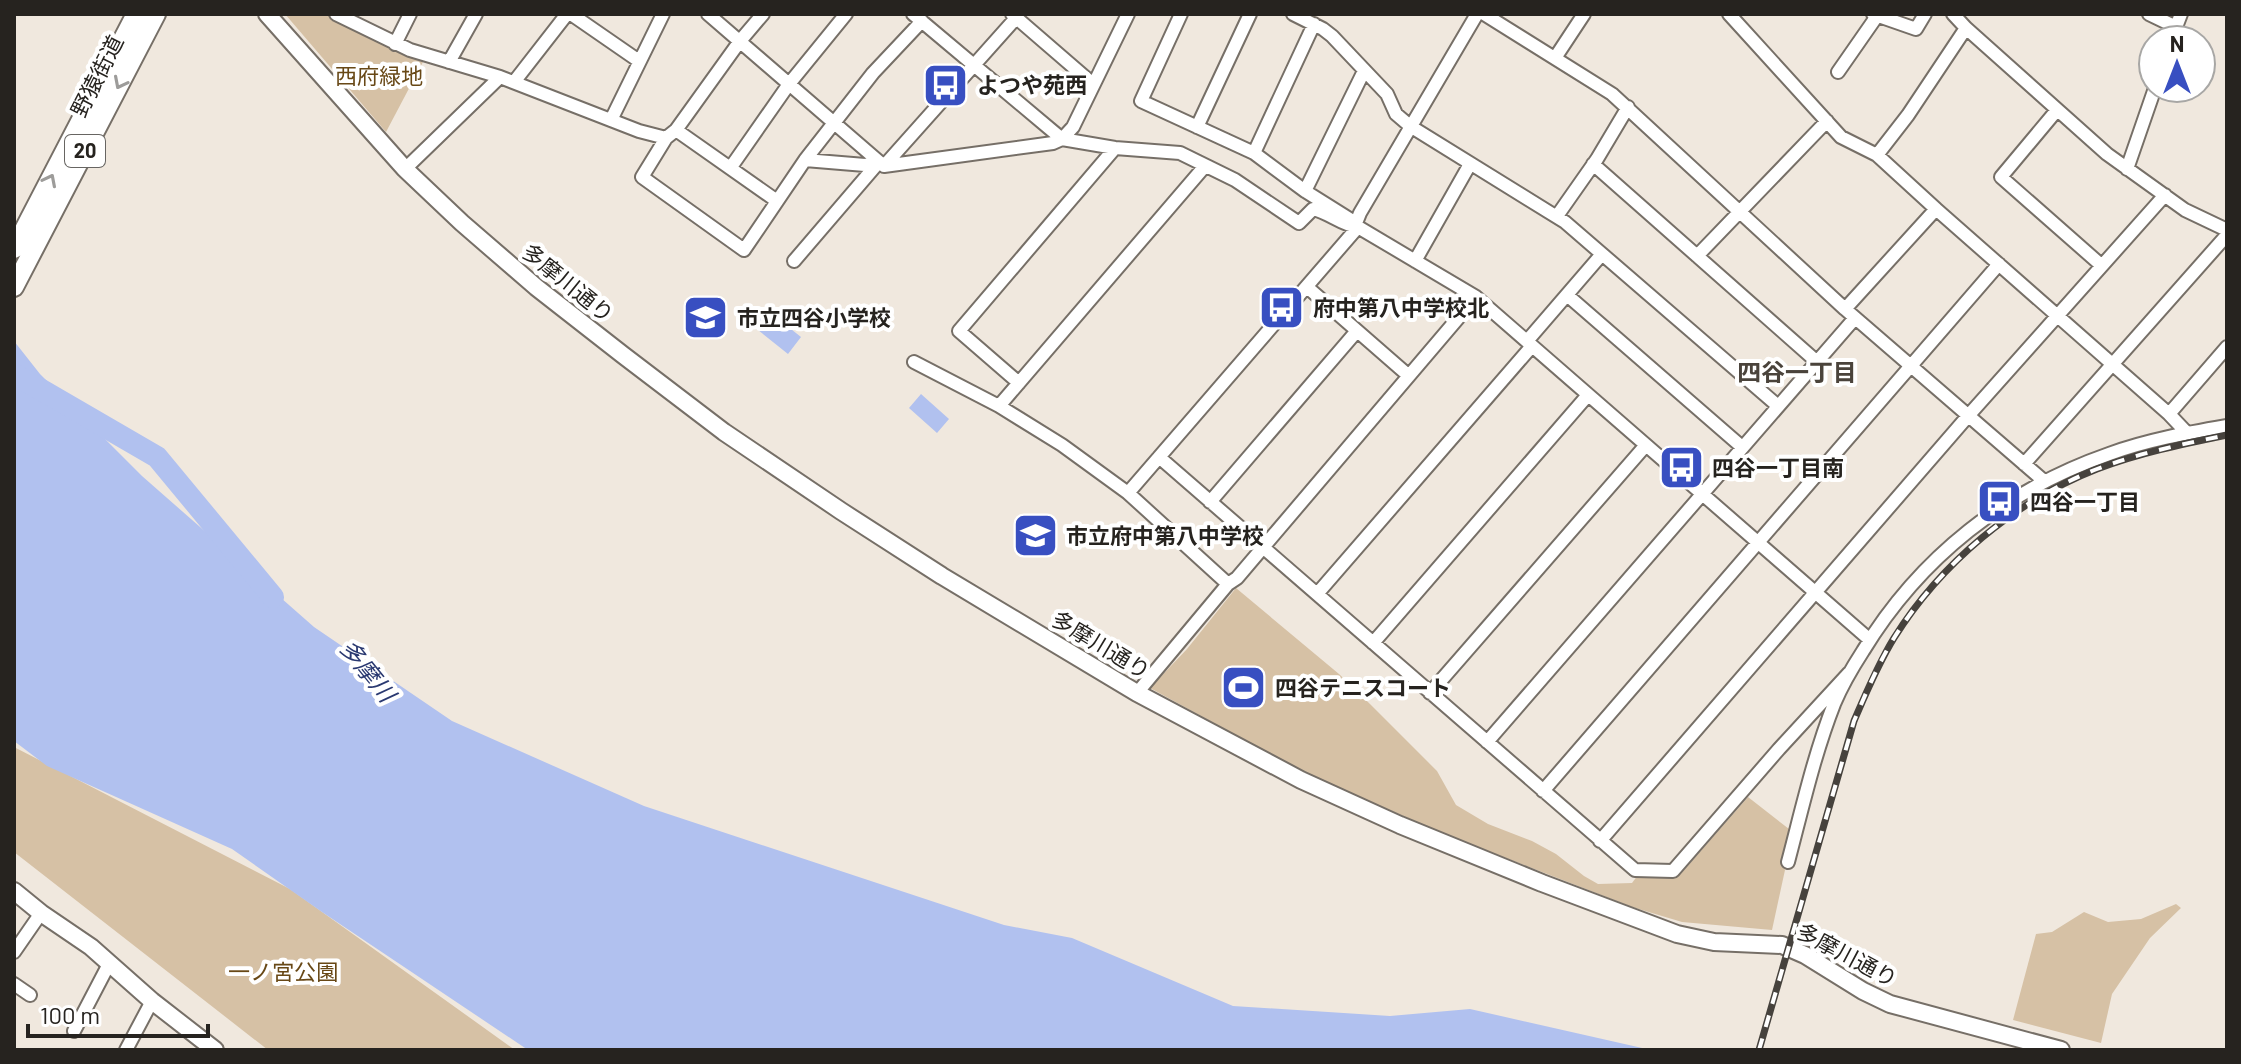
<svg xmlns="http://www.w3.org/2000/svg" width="2241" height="1064" font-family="Barlow,'Noto Sans JP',sans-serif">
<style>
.green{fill:#d6c1a5}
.water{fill:#b1c1ef}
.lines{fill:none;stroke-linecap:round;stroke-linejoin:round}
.river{stroke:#b1c1ef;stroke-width:22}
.street-casing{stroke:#766f67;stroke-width:16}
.secondary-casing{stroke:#766f67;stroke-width:20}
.primary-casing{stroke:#766f67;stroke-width:22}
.street{stroke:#fff;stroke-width:12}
.secondary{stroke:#fff;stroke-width:16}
.primary{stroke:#fff;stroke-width:18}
.rail-casing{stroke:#46423d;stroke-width:7}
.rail{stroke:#fff;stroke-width:4;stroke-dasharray:12;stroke-linecap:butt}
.oneway{stroke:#9d9c9a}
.labels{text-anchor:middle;stroke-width:8;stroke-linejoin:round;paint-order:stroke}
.shield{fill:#fff;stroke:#676562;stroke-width:2}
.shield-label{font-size:20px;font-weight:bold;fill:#26231f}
.street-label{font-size:22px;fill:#26231f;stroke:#fff}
.park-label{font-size:22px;fill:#684816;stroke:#fff}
.poi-label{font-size:22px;font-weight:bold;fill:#26231f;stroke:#fff;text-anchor:start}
.neighbourhood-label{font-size:24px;font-weight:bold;fill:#4a433b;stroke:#fff}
.water-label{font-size:24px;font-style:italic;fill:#2a3971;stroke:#fff}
</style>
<rect width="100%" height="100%" fill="#f0e8de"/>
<!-- green -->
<path class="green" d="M285 14H325L388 46 424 60 386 132Z
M1236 588 1339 674 1370 704 1437 771 1456 805 1488 824 1532 841 1556 854 1584 876 1598 884 1632 883 1638 875H1674L1684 870 1748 797 1789 829 1782 859 1785 870 1772 930 1682 922 1632 907 1449 836 1305 773 1150 688 1187 649Z
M14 747 290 889 515 1050H268L14 852Z
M2176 904 2181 908 2150 938 2112 994 2101 1043 2013 1020 2036 934 2052 932 2084 912 2108 922 2141 919Z"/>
<!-- water -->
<path class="water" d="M767 310 801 337 788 354 753 326Z
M14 341 40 374 142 476 314 627 452 721 644 806 1004 925 1072 938 1233 1006 1390 1016 1470 1009 1651 1050H528L322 912 232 849 47 766 14 741Z
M921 394 949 419 937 433 909 408Z"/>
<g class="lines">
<!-- river -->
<path class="river" d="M14 374 157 457 273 597"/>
<defs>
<path id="street" d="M336 14 410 50 500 77 639 131 666 138 676 130 740 41 763 14
M571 14 639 61
M708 14 884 166 1053 143 1062 139 1073 127 1128 14
M913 14 1062 139 1115 148 1180 153 1235 180 1299 223 1313 209C1330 213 1341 225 1358 227L1476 297 1870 640
M1012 14 1093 84
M1181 14 1141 101 1254 153 1305 191 1356 223
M1293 14 1323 29 1332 36 1387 94 1396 114 1410 126 1565 222 1778 406
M1484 14 1612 94 1845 309 2044 481
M1729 14 1841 137 1877 155 1936 209
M1873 14 1916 29 1925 14
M1953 14 1966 28 2107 154 2185 210 2227 230
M2149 14 2176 27
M2171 40 2181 14
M395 44 410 14
M1555 58 1584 14
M449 62 476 14
M1838 72 1877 16
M514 82 567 14
M2057 110 2001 177 2101 265
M611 120 663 14
M1197 127 1250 14
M676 130 777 201
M666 138 642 177 744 250 805 160 865 165 878 163
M1254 153 1314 24
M1877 155 1908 115 1966 28
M805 160 873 73 922 21
M1593 164 1816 361
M884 166 1016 18
M731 167 789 84 846 14
M405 169 500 77
M2127 169 2155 88
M1305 191 1364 71
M1557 216 1597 159 1628 107
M1697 256 1827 121
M794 261 878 163
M1415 261 1470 164
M1307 287 1409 376
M1567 295 1742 447
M1845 309 1936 209 2169 414 2187 433
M1527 341 1602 254
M914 362 999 406 1062 445 1128 493 1228 584
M1019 383 959 331 1115 148
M999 406 1205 166
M2169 414 2227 347
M1159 457 1635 870 1673 871 1779 749 1849 673
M2024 464 2227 235
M1128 493 1358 227 1356 223 1360 213 1477 14
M1210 502 1356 332
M1317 594 1532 346
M1373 643 1588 395
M1137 693 1228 584 1237 578 1476 297
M1430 693 1646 445
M1487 742 1855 318
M1543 791 1999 264
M1600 841 1968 416 2165 195
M1788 862C1802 809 1814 755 1834 704 1842 685 1852 668 1863 651 1920 557 2006 490 2109 454 2147 440 2187 433 2227 426
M14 952 41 913
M14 984 30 995
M74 1031 109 964
M126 1050 152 1001"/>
<path id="secondary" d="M267 14 405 169 462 223 536 287 623 355 724 432 841 511 942 576 1137 693 1301 780 1400 825 1542 883 1677 934 1714 942 1782 945 1805 955 1863 991 1890 1004 2061 1050
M14 891 41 913 91 947 152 1001 215 1050"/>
<path id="primary" d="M14 249 136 14
M14 287 156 14"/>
</defs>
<!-- street casing -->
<use href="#street" class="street-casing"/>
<!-- secondary casing -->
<use href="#secondary" class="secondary-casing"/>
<!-- primary casing -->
<use href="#primary" class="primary-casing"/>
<!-- street -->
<use href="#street" class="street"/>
<!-- secondary -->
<use href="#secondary" class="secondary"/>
<!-- primary -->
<use href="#primary" class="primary"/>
<defs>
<path id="rail" d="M1759 1050 1854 721C1866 693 1878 664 1894 638 1941 563 2015 501 2097 469 2139 453 2183 444 2227 435"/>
</defs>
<!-- rail casing -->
<use href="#rail" class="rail-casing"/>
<!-- rail -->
<use href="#rail" class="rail"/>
</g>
<!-- one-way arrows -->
<defs><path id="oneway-chevron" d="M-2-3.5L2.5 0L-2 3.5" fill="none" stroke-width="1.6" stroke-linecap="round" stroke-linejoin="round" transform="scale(2)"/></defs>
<g class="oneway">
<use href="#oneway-chevron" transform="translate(120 83) rotate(117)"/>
<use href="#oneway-chevron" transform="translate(50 180) rotate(-63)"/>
</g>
<!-- icons -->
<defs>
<symbol id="bus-square" viewBox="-11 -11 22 22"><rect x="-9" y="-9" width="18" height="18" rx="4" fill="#384fc1" stroke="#fff"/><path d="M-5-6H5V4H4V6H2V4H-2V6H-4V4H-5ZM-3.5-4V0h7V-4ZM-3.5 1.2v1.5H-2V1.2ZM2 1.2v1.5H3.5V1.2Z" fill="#fff"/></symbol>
<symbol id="school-square" viewBox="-11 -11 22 22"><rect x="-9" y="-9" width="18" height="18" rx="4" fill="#384fc1" stroke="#fff"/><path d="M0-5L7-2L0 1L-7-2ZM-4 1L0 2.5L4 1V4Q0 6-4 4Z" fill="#fff"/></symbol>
<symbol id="stadium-square" viewBox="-11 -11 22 22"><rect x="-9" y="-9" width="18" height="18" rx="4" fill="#384fc1" stroke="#fff"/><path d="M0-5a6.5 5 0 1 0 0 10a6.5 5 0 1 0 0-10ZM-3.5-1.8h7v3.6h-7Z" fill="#fff"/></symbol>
</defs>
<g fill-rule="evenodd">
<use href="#bus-square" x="920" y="60" width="51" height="51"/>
<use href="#bus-square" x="1256" y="282" width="51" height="51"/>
<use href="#school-square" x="680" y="292" width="51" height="51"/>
<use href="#bus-square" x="1656" y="442" width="51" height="51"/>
<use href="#bus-square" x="1974" y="476" width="51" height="51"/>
<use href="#school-square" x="1010" y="510" width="51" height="51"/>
<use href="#stadium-square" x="1218" y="662" width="51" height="51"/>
</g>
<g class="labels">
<!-- shield labels -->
<rect class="shield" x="65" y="135" width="40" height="32" rx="6"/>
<g class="shield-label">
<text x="85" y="158">20</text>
</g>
<!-- street labels -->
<g class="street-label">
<text transform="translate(97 76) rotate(-63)" y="8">野猿街道</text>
<text transform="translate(568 283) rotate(39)" y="8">多摩川通り</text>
<text transform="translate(1101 645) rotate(31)" y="8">多摩川通り</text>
<text transform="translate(1847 955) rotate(28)" y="8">多摩川通り</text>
</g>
<!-- park labels -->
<g class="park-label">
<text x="379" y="84">西府緑地</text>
<text x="283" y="980">一ノ宮公園</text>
</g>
<!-- poi labels -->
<g class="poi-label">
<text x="977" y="93">よつや苑西</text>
<text x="1313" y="316">府中第八中学校北</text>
<text x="737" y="326">市立四谷小学校</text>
<text x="1712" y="476">四谷一丁目南</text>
<text x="2030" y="510">四谷一丁目</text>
<text x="1066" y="544">市立府中第八中学校</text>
<text x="1275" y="696">四谷テニスコート</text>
</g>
<!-- neighbourhood labels -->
<g class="neighbourhood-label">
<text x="1797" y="381">四谷一丁目</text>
</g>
<!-- water labels -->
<g class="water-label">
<text transform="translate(367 671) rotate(51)" y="8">多摩川</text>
</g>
</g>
<!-- border -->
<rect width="2241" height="1064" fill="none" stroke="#26231f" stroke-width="32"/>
<!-- north arrow -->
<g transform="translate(2177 64)"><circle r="38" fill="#ffffff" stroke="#a8a7a5" stroke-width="2"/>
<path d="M0-6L14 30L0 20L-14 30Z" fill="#384fc1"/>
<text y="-12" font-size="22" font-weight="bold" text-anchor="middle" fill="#26231f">N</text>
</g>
<!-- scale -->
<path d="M28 1024v12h180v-12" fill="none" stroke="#26231f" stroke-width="4"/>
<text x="40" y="1024" font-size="24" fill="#26231f" stroke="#ffffff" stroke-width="6" paint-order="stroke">100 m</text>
</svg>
